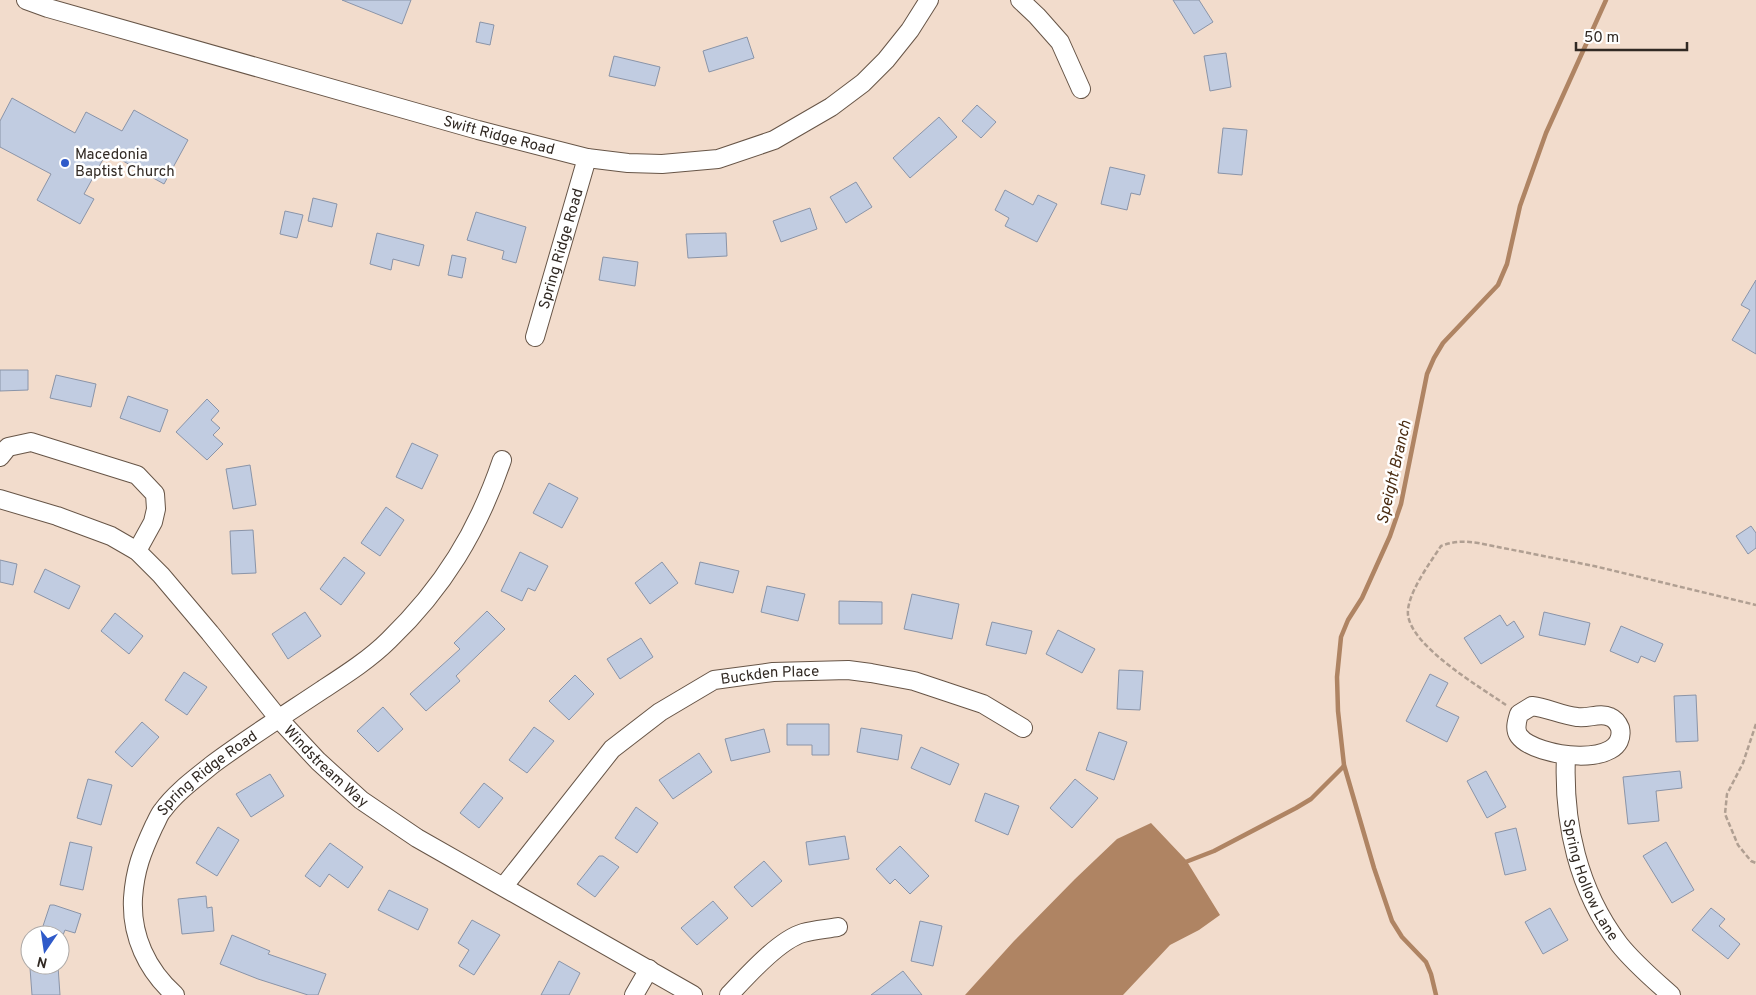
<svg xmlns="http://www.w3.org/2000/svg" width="1756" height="995" font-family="Overpass,sans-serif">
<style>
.water{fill:#af8463}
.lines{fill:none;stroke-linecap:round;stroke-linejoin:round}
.stream{stroke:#af8463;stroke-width:4.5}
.building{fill:#c1cce1;stroke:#8a94a8}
.street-casing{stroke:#675547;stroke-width:20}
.path{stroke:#b09f92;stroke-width:2.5;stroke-dasharray:5 2.5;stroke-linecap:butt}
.street{stroke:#fff;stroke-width:18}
.poi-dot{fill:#2f5ac9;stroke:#fff;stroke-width:2}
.labels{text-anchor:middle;stroke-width:5;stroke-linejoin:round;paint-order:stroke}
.street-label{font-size:15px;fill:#312923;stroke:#fff}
.poi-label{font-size:15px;fill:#312923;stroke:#fff;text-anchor:start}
.water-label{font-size:16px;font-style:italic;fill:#4a2b10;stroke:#fff}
</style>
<rect width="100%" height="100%" fill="#f2dccc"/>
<!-- water -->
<path class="water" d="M1151 823 1186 860 1220 915 1199 930 1170 945 1123 995H965L1014 941 1075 879 1117 839Z"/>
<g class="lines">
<!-- stream -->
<path class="stream" d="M1183 863 1214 851 1296 808 1311 799 1343 767 1344 765
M1436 995 1431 974 1426 962 1402 937 1392 921 1374 868 1344 765 1338 711 1337 677 1341 637 1348 620 1362 598 1390 536 1401 504 1427 374 1434 358 1443 343 1498 285 1507 264 1520 206 1546 133 1606 0"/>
</g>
<!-- building -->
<path class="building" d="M342 0H411L402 24Z
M1173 0H1199L1213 22 1194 34Z
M480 22 494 25 490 45 476 42Z
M747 37 754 58 709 72 703 51Z
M1226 53 1231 87 1210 91 1204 56Z
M614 56 660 67 655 86 609 76Z
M12 98 75 133 86 112 122 131 134 110 188 140 164 184 107 152 84 194 94 199 80 224 37 200 51 174 0 147V121Z
M977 105 996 122 981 138 962 121Z
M939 117 957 137 910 178 893 158Z
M1223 128 1247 130 1242 175 1218 173Z
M1110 167 1145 175 1140 195 1131 193 1127 210 1101 204Z
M856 182 872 207 846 223 830 197Z
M1005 190 1033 205 1038 195 1057 204 1037 242 1005 226 1009 218 995 210Z
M313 198 337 204 332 227 308 221Z
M810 208 817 229 781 242 773 221Z
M285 211 303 215 297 238 280 234Z
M476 212 526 227 516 263 502 259 504 251 467 240Z
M377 233 424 245 419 266 393 259 391 270 370 264Z
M726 233 727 256 688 258 686 234Z
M452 255 466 258 462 278 448 275Z
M603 257 638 262 635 286 599 280Z
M1756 280V354L1732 340 1750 310 1741 305Z
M0 370H28V390L0 391Z
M56 375 96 384 91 407 50 398Z
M128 396 168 410 160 432 120 418Z
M207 399 219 411 211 420 220 428 213 435 223 444 207 460 176 432Z
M412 443 438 455 422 489 396 477Z
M250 465 256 505 233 509 226 469Z
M549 483 578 498 562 528 533 513Z
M386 507 404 520 380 556 361 543Z
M1751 526 1756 533V548L1748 554 1736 536Z
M253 530 256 573 232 574 230 531Z
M520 552 548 566 535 591 528 588 522 601 501 591Z
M344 557 365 573 341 605 320 589Z
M0 560 17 564 13 585 0 582Z
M662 562 678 583 650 604 635 583Z
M700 562 739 571 733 593 695 584Z
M45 569 80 586 69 609 34 592Z
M767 586 805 594 798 621 761 612Z
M912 594 959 604 952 639 904 629Z
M839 601 882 602V624H839Z
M487 611 505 629 456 676 460 681 426 711 410 694 460 649 454 643Z
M305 612 321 636 288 659 272 634Z
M1544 612 1590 623 1585 645 1539 635Z
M115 613 143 636 129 654 101 631Z
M1500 615 1507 626 1514 621 1524 637 1481 664 1464 638Z
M992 622 1032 631 1026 654 986 645Z
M1621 626 1663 644 1655 662 1641 656 1638 663 1610 651Z
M1058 630 1095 649 1082 673 1046 654Z
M641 638 653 657 620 679 607 659Z
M1119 670 1143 671 1140 710 1117 709Z
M184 672 207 687 187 715 165 700Z
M1430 674 1448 683 1436 706 1459 717 1447 742 1406 721Z
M575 675 594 694 569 720 549 701Z
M1696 695 1698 741 1676 742 1674 696Z
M383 707 403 729 378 752 357 731Z
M142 722 159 737 132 767 115 752Z
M787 724H829V755H812V745H787Z
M534 727 554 741 527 773 509 760Z
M861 728 902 735 898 760 857 752Z
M764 729 770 752 731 761 725 739Z
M1099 732 1127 742 1114 780 1086 770Z
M921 747 959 764 950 785 911 768Z
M699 753 712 772 673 799 659 780Z
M1486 771 1506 807 1487 818 1467 781Z
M1680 771 1682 788 1656 791 1659 821 1628 824 1623 777Z
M270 774 284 796 251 817 236 794Z
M88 779 112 785 101 825 77 818Z
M1075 779 1098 798 1072 828 1050 808Z
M484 783 503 798 479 828 460 813Z
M985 793 1019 806 1008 835 975 821Z
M636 807 658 823 637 853 615 838Z
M218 827 239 840 217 876 196 863Z
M1516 828 1526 870 1505 875 1495 833Z
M845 836 849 859 809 865 806 842Z
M70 842 92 847 83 890 60 885Z
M1666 842 1694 890 1672 903 1643 856Z
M330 843 363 867 348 888 329 874 320 887 305 876Z
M900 846 929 876 910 894 895 879 890 884 876 869Z
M599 856H603L619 867 595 897 577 884Z
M764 861 782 881 752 907 734 887Z
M389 890 428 909 418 930 378 910Z
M206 896 207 908 212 907 214 931 182 934 178 899Z
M713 901 728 918 697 945 681 928Z
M50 905H54L81 914 75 933 65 930 63 935H40Z
M1550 908 1568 940 1543 954 1525 922Z
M1711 908 1725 919 1719 926 1740 944 1728 959 1692 930Z
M472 920 500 935 474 975 459 966 469 950 458 943Z
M920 921 942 926 933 966 911 961Z
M232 935 270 951 268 954 326 974 318 995H308L258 979 220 964Z
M559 961 580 973 569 995H541Z
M58 966 60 995H32L30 968Z
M903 971 922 995H871Z"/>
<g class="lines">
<defs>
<g id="street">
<path id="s1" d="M26 0 48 8 478 130 587 158 628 163 662 164 718 159 774 140 831 107 863 83 886 60 910 30 929 0"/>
<path d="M1020 0 1037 16 1060 42 1081 89"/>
<path id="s2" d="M535 337 587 158"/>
<path d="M0 457 8 447 31 442 137 475 155 494 156 509 153 522 137 551"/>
<path id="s3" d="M0 499 57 516 111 536 137 551 161 575 210 633 279 719 318 761 361 800 417 838 693 995"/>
<path d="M1532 706C1548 708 1561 715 1577 717 1588 719 1600 712 1610 717 1615 719 1618 723 1620 728 1629 769 1535 758 1519 736 1514 729 1517 721 1519 714Z"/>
<path id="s4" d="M1566 756C1563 823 1578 890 1619 944 1634 963 1653 979 1671 995"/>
<path id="s5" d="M504 886 612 749 660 712 714 680 773 672 848 670 871 673 914 681 983 704 1023 728"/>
<path id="s6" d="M175 995C147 970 131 936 133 898 135 869 142 852 154 826 157 821 159 814 163 810 176 792 196 778 213 764 248 738 286 714 322 690 345 675 370 659 389 640 443 588 478 531 502 460"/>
<path d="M634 995 649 969"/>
<path d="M729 995C747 976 779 940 803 933 814 930 827 929 838 927"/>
</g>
</defs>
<!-- street casing -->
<use href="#street" class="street-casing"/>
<!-- path -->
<path class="path" d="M1506 705C1480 687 1412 647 1408 615 1406 595 1430 563 1441 546 1454 541 1464 541 1478 543L1594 566 1756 605
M1756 724 1743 763 1727 794 1725 814 1738 845 1751 861 1756 863"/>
<!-- street -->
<use href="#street" class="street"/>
</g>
<!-- markers -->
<circle class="poi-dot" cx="65" cy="163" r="5"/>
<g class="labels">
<!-- street labels -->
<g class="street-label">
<text dy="5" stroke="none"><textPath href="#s1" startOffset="492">Swift Ridge Road</textPath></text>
<text dy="5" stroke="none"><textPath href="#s2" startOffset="92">Spring Ridge Road</textPath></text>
<text dy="5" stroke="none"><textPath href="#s5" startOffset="354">Buckden Place</textPath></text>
<text dy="5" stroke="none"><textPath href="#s3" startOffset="434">Windstream Way</textPath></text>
<text dy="5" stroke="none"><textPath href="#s6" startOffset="261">Spring Ridge Road</textPath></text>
<text dy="5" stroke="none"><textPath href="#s4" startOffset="128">Spring Hollow Lane</textPath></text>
</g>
<!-- poi labels -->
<g class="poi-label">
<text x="75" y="159">Macedonia<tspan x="75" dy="17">Baptist Church</tspan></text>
</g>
<!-- water labels -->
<g class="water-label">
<text transform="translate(1393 472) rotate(-77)" y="6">Speight Branch</text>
</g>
</g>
<!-- north arrow -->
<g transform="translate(45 950) rotate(193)"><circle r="24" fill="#ffffff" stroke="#ada9a7"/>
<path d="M0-4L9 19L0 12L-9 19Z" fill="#2f5ac9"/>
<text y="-8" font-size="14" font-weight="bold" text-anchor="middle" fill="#312923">N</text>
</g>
<!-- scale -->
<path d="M1576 42v8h111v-8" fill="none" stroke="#312923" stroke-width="2.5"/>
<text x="1584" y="42" font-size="15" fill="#312923" stroke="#ffffff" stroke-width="4" paint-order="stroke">50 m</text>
</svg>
